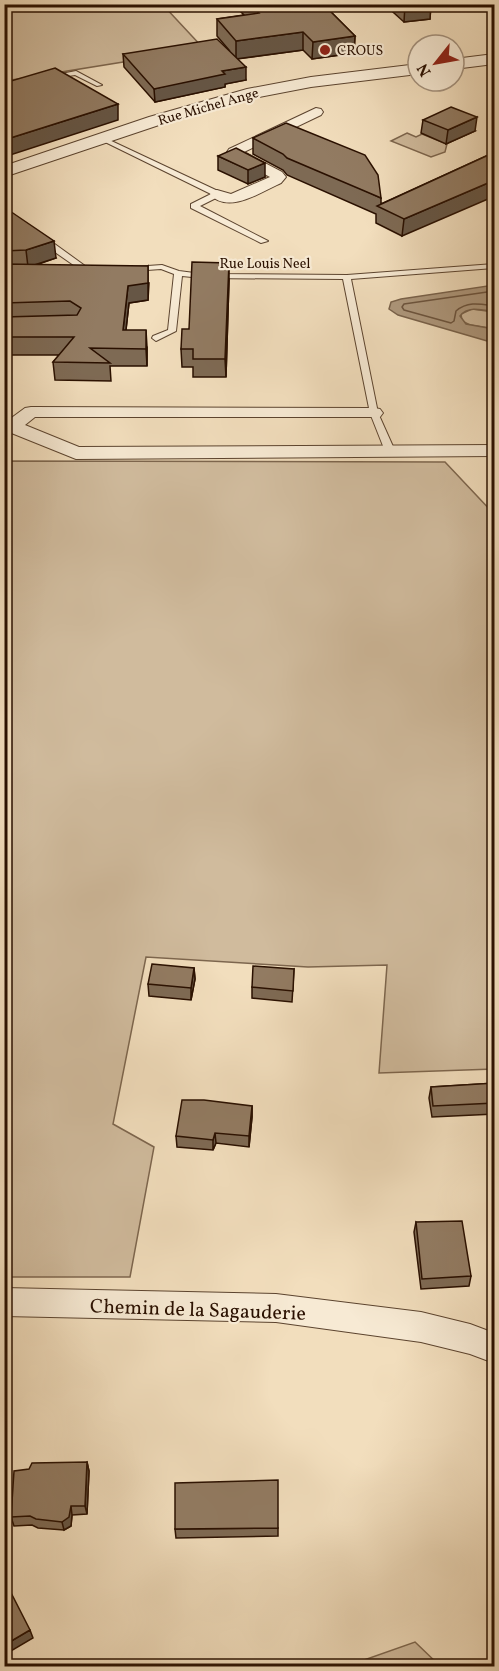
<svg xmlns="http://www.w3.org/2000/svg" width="499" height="1671" font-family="Vollkorn,serif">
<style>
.green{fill:#d0bb9d;stroke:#7d664e;stroke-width:1.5}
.water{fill:#ae987d;stroke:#79624b;stroke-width:1.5}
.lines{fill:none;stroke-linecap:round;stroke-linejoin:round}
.shore{stroke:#6c543e;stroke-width:1.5}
.service-casing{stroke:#5c442f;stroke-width:2}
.minor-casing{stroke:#5c442f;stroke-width:2}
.tertiary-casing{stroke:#5c442f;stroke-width:2}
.service{fill:#f7ead4;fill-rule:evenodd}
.minor{fill:#f7ead4;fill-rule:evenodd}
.tertiary{fill:#f7ead4;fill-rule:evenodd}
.wall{fill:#7e6a54;stroke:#2a1000;stroke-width:1.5}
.shaded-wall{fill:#665645;stroke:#2a1000;stroke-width:1.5}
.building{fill:#927b62;stroke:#2a1000;stroke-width:1.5}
.poi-dot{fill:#8f2418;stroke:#f7ead4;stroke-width:2}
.labels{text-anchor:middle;stroke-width:4.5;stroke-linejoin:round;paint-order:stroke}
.far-poi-label{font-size:14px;fill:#2a1000;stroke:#f7ead4;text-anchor:start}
.far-street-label{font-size:14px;fill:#2a1000;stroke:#f7ead4}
.near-street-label{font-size:20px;fill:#2a1000;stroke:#f7ead4}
</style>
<rect width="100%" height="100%" fill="#f2debd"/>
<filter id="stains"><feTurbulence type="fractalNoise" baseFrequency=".00333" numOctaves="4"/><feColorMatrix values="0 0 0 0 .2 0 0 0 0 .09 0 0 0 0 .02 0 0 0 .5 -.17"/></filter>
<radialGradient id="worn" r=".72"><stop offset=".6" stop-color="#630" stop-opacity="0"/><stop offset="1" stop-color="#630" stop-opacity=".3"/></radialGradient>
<!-- green -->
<path class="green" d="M27 4 163 5 204 49 5 81 4 8Z
M407 133 416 137 422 134 447 144 445 152 431 157 391 141Z
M472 309 494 312V329L470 325 462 321 461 314Z
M5 461 445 462 494 514V1069L379 1073 387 965 308 967 146 957 113 1124 154 1147 130 1277H5Z
M415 1642 440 1666H347Z"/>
<!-- water -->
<path class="water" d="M494 285V312C483 310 468 305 460 316L466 324 494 329V343L398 315 389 309 391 302 401 299Z"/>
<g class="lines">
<!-- shore -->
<path class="shore" d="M494 291 404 304 402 307 404 310 451 323 454 321 456 311C468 301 480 304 494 306"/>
<defs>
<path id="service" d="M76 71 102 85 97 86 75 75 49 79 46 77Z
M101 138H105L220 192V196L200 206 268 241 261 243 191 208V204L211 194 101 140Z
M39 237H45L92 271 85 273 39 241Z
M494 264V268L351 279 378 413 395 451 390 454 385 451 370 413 343 279 202 278 182 276 176 331 156 341 152 338 153 336 168 330 174 274 161 269 133 271 129 269 133 267 162 265 179 271 202 274 347 275Z"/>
<path id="minor" d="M316 108 321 109 323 112 321 115 244 152 282 172 286 177 281 183C261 192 228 215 210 194L212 191 217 190 231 194 270 177 229 155 227 152 229 149Z
M31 407 374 408 380 409 383 413 380 417H35L25 425 79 447 494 445V456L76 459 4 430V418L10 419 25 408Z
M4 1288 276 1294 421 1312 470 1324 494 1333V1363L470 1354 421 1342 276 1322 4 1316Z"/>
<path id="tertiary" d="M494 54V64L454 69V59Z
M418 64V74L311 87 249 99 162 124 4 177V166L149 117 247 89 311 77Z"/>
</defs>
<!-- service casing -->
<use href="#service" class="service-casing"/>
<!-- minor casing -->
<use href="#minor" class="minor-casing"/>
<!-- tertiary casing -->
<use href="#tertiary" class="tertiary-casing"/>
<!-- service -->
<use href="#service" class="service"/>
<!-- minor -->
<use href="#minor" class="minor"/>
<!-- tertiary -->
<use href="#tertiary" class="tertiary"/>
</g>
<!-- wall -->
<path class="wall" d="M233 4H323L355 36 354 53 312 59 303 50 237 59 246 80 225 84V87L155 102 124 67 123 54 229 50 217 36V19L244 15Z
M384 4H431L430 19 404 22Z
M423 120 475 131 446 144 421 133Z
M253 138 381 198V204L495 152 402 236 376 223V214L287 175 283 170 253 154Z
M218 156 265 177 248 184 218 170Z
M4 207 56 258 36 265 149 283 148 300 129 303 126 330 147 347V366H110L111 381 55 380 53 362 59 355H4Z
M229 280 226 377H193V367H182L181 349 189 329Z
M194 968 195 979 191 1000 149 996 148 984Z
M294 969 292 1002 252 998V987Z
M495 1083V1114L432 1117 429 1098 431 1087Z
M252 1106V1117L249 1147 216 1143 213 1150 177 1147 176 1136Z
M416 1222 471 1276 469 1286 421 1289 414 1232Z
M87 1462 89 1471 87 1514 72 1515 71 1526 64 1530 38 1528 32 1525 14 1526 11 1517Z
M278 1528V1536L176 1538 175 1529Z"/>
<!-- shaded-wall -->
<path class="shaded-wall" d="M412 4H431L430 19 404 22 405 5Z
M303 32V50L236 59V41Z
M355 36 354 53 312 59 313 42Z
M246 67V80L225 84V87L155 102 154 89 222 71Z
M118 104V120L4 157V140Z
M477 117 475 131 446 144 448 130Z
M265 163V177L248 184V170Z
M495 180V196L402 236 404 219Z
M54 241 56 258 28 267 26 250Z
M229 263V280L226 377 225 359Z
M148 266V300L129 303 124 347 123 330 128 286Z
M146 330 147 347V366L146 349Z
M194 968 195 979 191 1000V988Z
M252 1106V1117L249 1147V1136Z
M215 1133 216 1143 213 1150V1140Z
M87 1462 89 1471 87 1514 85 1506Z
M71 1506 72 1515 71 1526 64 1530 62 1522Z
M30 1630 33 1638 11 1651 8 1643Z"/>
<!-- building -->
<path class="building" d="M250 4H323L355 36 313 42 303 32 236 41 217 19 259 13Z
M217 39 246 67 222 71 225 74 154 89 123 54Z
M55 68 118 104 4 140V83Z
M451 107 477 117 448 130 423 120Z
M286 123 365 155 378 175 381 198 287 158 283 154 253 138Z
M236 148 265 163 248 170 218 156Z
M495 152V180L404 219 377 206Z
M4 207 54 241 26 250 4 251Z
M192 262 229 263 225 359H193V349H181L182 329H189Z
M4 264 148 266V283L128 286 123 330H146V349L90 348 110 363 53 362 74 337H4V317L77 315 81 308 70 301 4 303Z
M152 964 194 968 191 988 148 984Z
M253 966 294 969 293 991 252 987Z
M495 1083V1103L433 1106 431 1087Z
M182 1100H204L252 1106 249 1136 215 1133 213 1140 176 1136Z
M462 1221 471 1276 422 1279 416 1222Z
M87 1462 85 1506H71L69 1517 62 1522 36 1519 30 1516 11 1517 14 1471 29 1469 32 1463Z
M278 1480V1528L175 1529V1483Z
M4 1579 30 1630 8 1643 4 1635Z"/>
<!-- markers -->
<circle class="poi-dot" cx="325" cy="50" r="6"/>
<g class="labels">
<!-- far-poi labels -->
<g class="far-poi-label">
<text x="337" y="55">CROUS</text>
</g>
<!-- far-street labels -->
<g class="far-street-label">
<text transform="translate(208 106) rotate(-16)" y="5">Rue Michel Ange</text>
<text x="265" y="268">Rue Louis Neel</text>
</g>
<!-- near-street labels -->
<g class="near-street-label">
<text transform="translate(198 1309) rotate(2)" y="7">Chemin de la Sagauderie</text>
</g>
</g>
<!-- margin -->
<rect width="499" height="1671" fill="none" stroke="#f2debd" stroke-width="24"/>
<rect x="6" y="6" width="487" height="1659" fill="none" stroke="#2a1000" stroke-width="3"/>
<rect x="12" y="12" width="475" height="1647" fill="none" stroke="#2a1000" stroke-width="1.5"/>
<!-- north arrow -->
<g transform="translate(436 63) rotate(239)"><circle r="28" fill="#f7ead4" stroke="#a5937f" stroke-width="1.5"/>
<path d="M0-4.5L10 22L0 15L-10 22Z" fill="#8f2418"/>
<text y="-9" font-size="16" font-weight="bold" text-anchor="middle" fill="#2a1000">N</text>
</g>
<rect width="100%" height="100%" filter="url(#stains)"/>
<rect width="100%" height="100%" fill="url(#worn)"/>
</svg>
